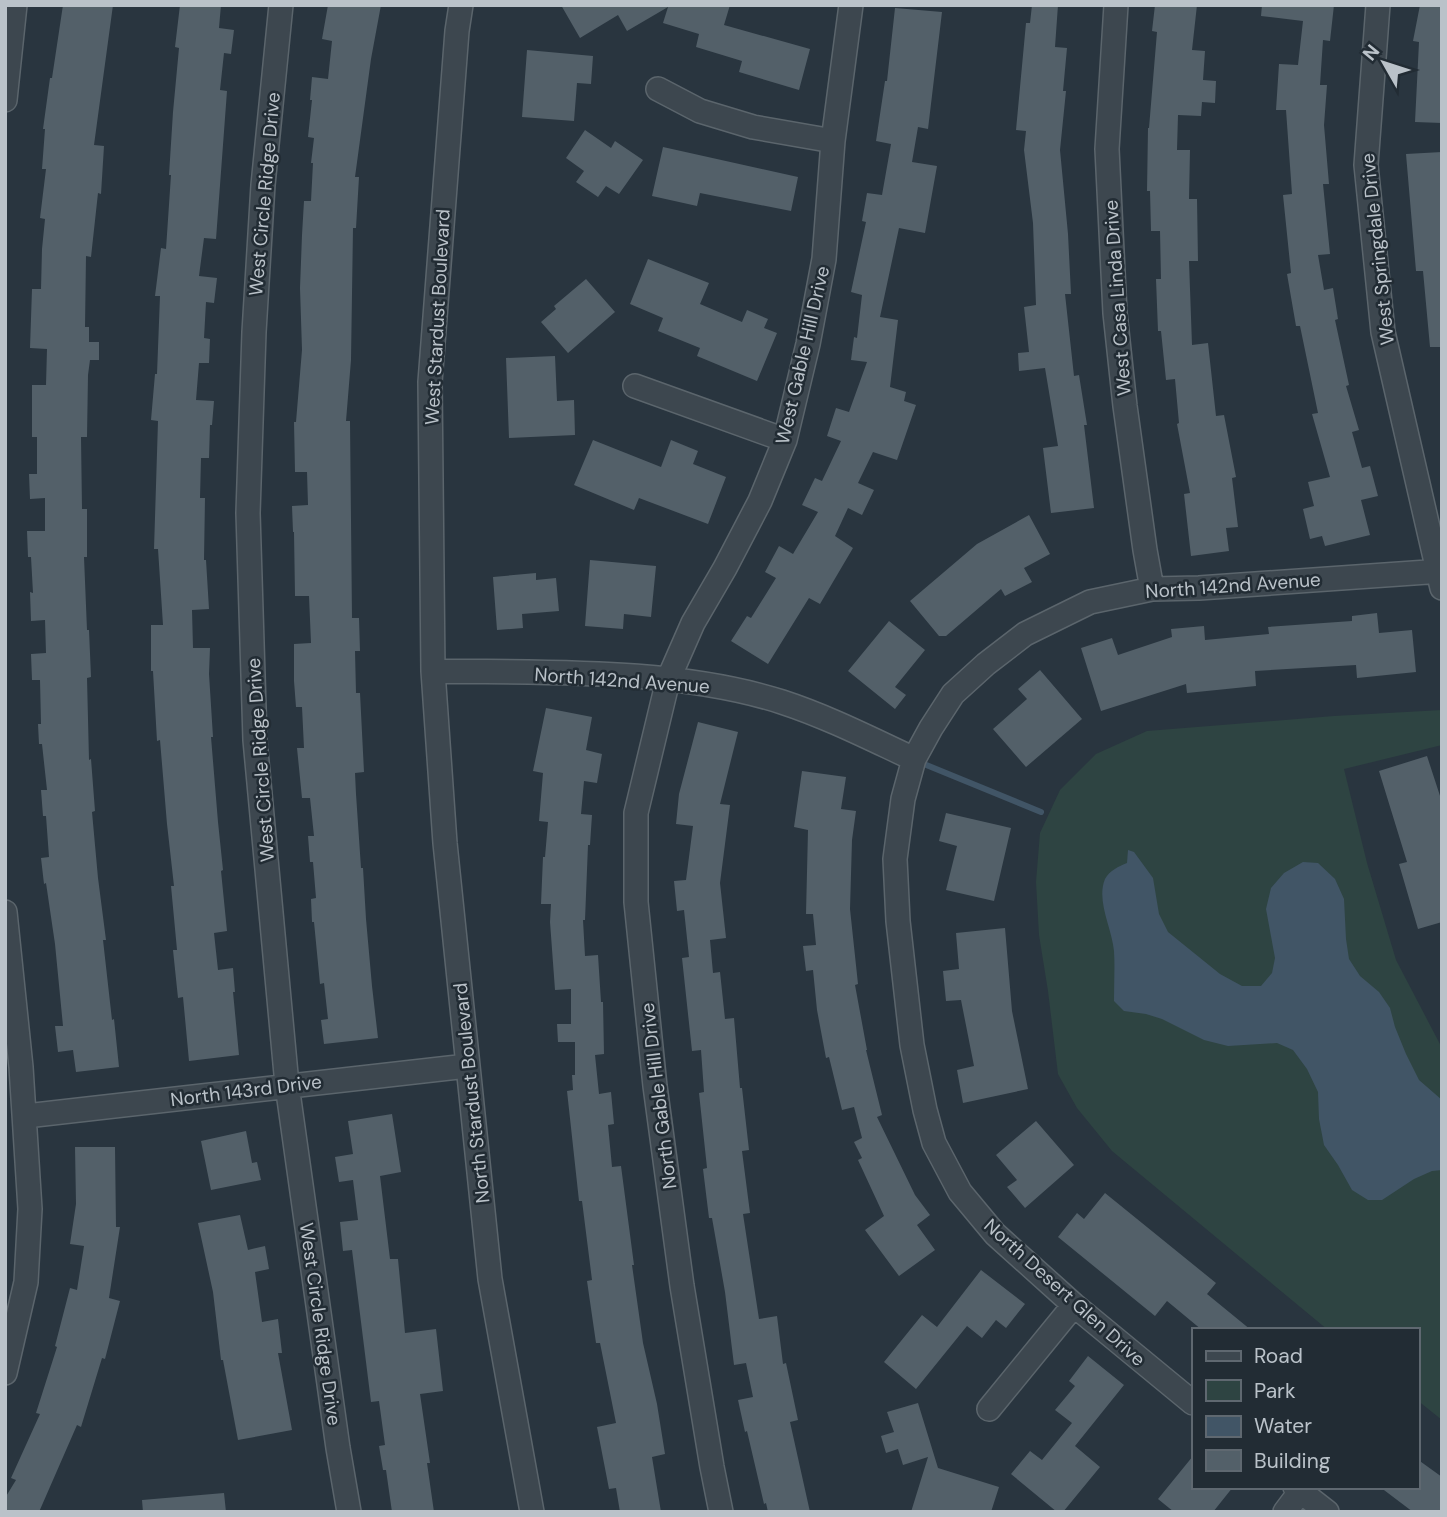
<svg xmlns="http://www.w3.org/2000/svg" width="1447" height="1517" font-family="'DM Sans',sans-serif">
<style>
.green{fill:#2e4442}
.water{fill:#415566}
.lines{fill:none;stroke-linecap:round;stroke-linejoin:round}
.stream{stroke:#415566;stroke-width:6}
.building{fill:#536069}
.minor-casing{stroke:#5b656c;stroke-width:26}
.minor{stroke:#3d474f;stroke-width:23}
.labels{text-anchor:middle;stroke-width:5;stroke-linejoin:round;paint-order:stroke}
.street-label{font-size:19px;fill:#bac2c9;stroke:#222c34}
</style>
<rect width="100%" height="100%" fill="#29353f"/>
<!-- green -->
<path class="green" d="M1442 710V745L1344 769 1367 863 1396 960 1442 1048V1420L1417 1400V1330H1328L1112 1151 1077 1108 1058 1074 1048 991 1039 935 1036 882 1040 833 1060 790 1096 754 1147 731 1334 716Z"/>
<!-- water -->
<path class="water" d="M1128 850 1134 852 1153 878 1159 914 1168 932 1220 974 1242 986H1261L1272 973 1275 958 1266 909 1271 888 1284 873 1303 862 1318 863 1335 879 1344 899 1346 939 1349 959 1360 976 1379 992 1390 1008 1395 1027 1406 1054 1419 1080 1442 1100V1170L1432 1171 1414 1179 1382 1200H1368L1352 1190 1338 1165 1324 1145 1319 1119 1318 1092 1307 1069 1293 1050 1277 1043 1228 1046 1204 1040 1162 1019 1146 1014 1124 1011 1114 1001C1114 984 1115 967 1114 951 1112 928 1096 901 1105 879 1109 871 1119 866 1127 863Z"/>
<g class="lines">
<!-- stream -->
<path class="stream" d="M919 762 1041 812"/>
</g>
<!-- building -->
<path class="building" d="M63 5H113L94 145 104 146 101 194 98 193 91 257 86 256 85 327H89V342H99V360H90L88 375 87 437H81L82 509H87V557H84L87 630H89L91 677 87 678 89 760 91 759 95 811 92 812 98 878 106 940H103L112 1020 114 1019 119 1067 76 1072 73 1050 58 1052 55 1026H63L55 944 46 883 44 884 41 858 49 857 46 816H43L41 790H47L42 744H39L38 724H41L40 680H32L31 654 46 653 45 620 31 621 30 592 33 593 31 557H28L27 531H45V498L30 499 29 474H37V437H32V385H46L47 349 30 348 32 289H41L42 249 45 219 40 218 46 169H42L45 129H43L50 78H52Z
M180 5H221L219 28 234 30 231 54 224 53 220 90 227 91 216 239 204 238 199 276 217 278 214 303 206 302 204 338 210 339 209 363H199L196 400 214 401 212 425H210L209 458H201L200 498H205L204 560H206L209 609 192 610 193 648H210L209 674 213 737H211L218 822 223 870 221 871 227 931 214 933 218 970 233 968 235 992H233L239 1055 189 1061 183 997 178 998 173 950H177L171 886H174L167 824 160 740 157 741 153 671H151V625H163L158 549H154L158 421 151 420 155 374H157L160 296H155L161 248 166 249 171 175H169L173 112 179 48 175 47Z
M328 5H381L371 59 355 177H359L356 228H353L351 360 346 421H350L352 618H359L360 651H355L356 693H360L364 772 355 773 356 794 361 868H363L366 919 372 986 378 1038 324 1044 321 1020 328 1019 324 983 320 984 314 922H312L311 899 316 898 313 862H310L308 836H314L310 798H302L297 748H304L302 707H296L294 681V644L311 643 309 596H295L294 532H293L292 506 308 505 307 472H295L294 422H296L302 350 300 288 302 235 304 201H311L313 163H311L314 138 308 137 312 100H310L312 77 328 79 332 41 322 39Z
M561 5H730L724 25 810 49 799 90 739 72 742 61 696 47 699 34 663 23 668 7 627 31 618 15 580 38Z
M1032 5H1058L1055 47 1067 48 1063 91H1066L1060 150 1068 234 1071 294H1065L1074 376 1079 375 1087 425H1084L1094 508 1051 513 1043 448 1058 446 1045 368 1019 371 1018 353 1029 352 1024 307 1036 305 1033 223 1024 150 1026 131 1016 130 1026 23H1030Z
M1155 5H1197L1192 50 1205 51 1203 80 1216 81 1215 103 1202 102 1201 116 1178 115 1177 150H1190L1189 199H1197L1198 261H1189L1192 345 1208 343 1216 416 1224 415 1236 477 1232 478 1238 527 1226 528 1229 551 1191 556 1184 494 1190 493 1177 424 1179 423 1175 379 1166 380 1161 331H1158L1156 279H1161L1160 231H1151L1150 191H1147L1148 128H1149L1157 32 1152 31Z
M1262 5H1334L1330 41 1323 40 1320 85H1327L1324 125 1329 184H1323L1330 254 1318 255 1324 290 1333 288 1338 319 1335 320 1349 385 1346 386 1359 430 1352 432 1362 468 1370 466 1378 496 1361 500 1370 535 1325 546 1322 536 1310 539 1303 509 1314 506 1308 482 1330 477 1312 414 1318 413 1300 326H1296L1287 274 1291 273 1283 195 1292 194 1286 110H1276L1279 64 1298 65 1303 21 1261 16Z
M1420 5H1442V123L1415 122 1419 42 1413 41Z
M895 8 942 12 928 129 918 127 912 162 937 166 925 233 899 228 880 317 898 320 890 387 906 392 904 401 916 405 897 460 873 452 858 483 874 490 862 515 848 508 835 536 853 548 820 604 809 598 768 664 731 641 747 616 751 618 776 578 765 572 779 546 793 554 818 512 802 505 815 478 822 481 841 441 827 436 836 408 849 412 867 362 851 360 854 337 857 338 862 295 851 292 866 222 862 221 867 193 882 195 891 144 876 141 885 81H887Z
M527 50 593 56 591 84 577 83 574 121 522 117Z
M585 130 611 148 615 141 643 160 619 194 606 186 598 197 576 182 584 171 566 158Z
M663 147 798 177 791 211 700 193 697 206 652 196Z
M1442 152V347H1430L1423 271H1416L1406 154Z
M648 259 709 283 700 304 742 322 747 310 768 319 764 328 777 333 757 381 697 356 700 348 658 331 663 318 630 304Z
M586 279 615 312 568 353 541 322 556 309 554 306Z
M555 356 557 401 574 400 575 435 509 438 506 358Z
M593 440 661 467 671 440 698 451 693 464 726 477 708 524 639 498 634 510 574 485Z
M1029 515 1050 554 1024 568 1032 582 1005 596 1001 589 946 636H939L910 601 977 544Z
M590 560 656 566 651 617 624 614 623 629 585 626Z
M536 573V580L556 578 559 611 522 614 523 628 497 630 493 577Z
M1377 613 1379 633 1412 630 1416 672 1357 678 1356 665 1255 671 1256 686 1187 693 1186 684 1101 711 1081 648 1112 638 1118 655 1172 637 1171 629 1204 626 1205 640 1269 634 1268 627 1352 621V616Z
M889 621 925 650 895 687 906 695 895 709 848 671Z
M1040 670 1082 719 1026 767 993 729 1027 699 1018 689Z
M546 708 592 717 586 750 602 754 597 783 584 781 581 814 592 815 590 845H588L585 920H583L585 956 598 955 601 1002H603L604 1054 595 1055 599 1094 611 1092 614 1124 608 1125 612 1167 621 1166 634 1265H632L643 1343 657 1404 665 1454 652 1457 661 1512H620L616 1488 609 1489 597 1427 616 1423 600 1343H596L587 1281 592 1280 582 1201H579L567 1091 573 1090 572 1075H575V1042H558L557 1024H571V989L555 990 550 922 551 904H541L543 857H545L548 822 539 821 543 773 533 771Z
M698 722 738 732 720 804 730 805 720 883 726 938 710 940 713 973 720 972 725 1019 734 1018 740 1088H742L749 1150 742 1151 750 1213 743 1214 759 1319 777 1316 783 1364 786 1363 798 1420 790 1422 810 1512H768L766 1503 764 1504 747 1431 745 1432 738 1400 753 1397 746 1363 734 1365 725 1292 712 1218H709L703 1169 707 1168 699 1093 704 1092 701 1050 692 1051 682 958 689 957 684 910 677 911 674 881 686 880 693 826 676 824 679 794Z
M1427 756 1442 802V922L1418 929 1399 864 1407 862 1379 771Z
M802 771 846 777 841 809 856 811 852 840 850 909 858 984 855 985 867 1050H866L882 1115 877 1117 915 1195 930 1215 917 1225 935 1250 899 1276 865 1230 884 1216 858 1160 862 1158 854 1142 862 1138 854 1107 842 1110 829 1057 826 1058 817 1010 813 970 806 971 803 946 816 945 813 914H806L808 830 794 827Z
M946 813 1011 828 994 901 946 890 957 846 939 841Z
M1005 928 1012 1011 1028 1089 963 1103 957 1070 974 1066 961 1000 946 1001 943 971 959 969 956 933Z
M392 1114 401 1172 380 1176 390 1259H398L405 1333 436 1329 443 1391 420 1394 430 1463H427L434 1512H392L386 1470H383L379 1446 385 1445 379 1401 371 1402 352 1250 343 1251 340 1222 358 1220 353 1180 339 1182 335 1157 353 1154 348 1121Z
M1036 1121 1074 1165 1025 1208 1007 1187 1017 1180 996 1155Z
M246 1131 252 1163 257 1162 261 1180 211 1190 201 1141Z
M75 1147H115L116 1227H120L109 1298 120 1301 105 1359 102 1358 81 1427 77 1425 39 1512H5V1498L16 1480 11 1478 40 1414 36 1413 57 1347 55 1346 70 1288 77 1290 84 1246 70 1244 76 1204Z
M1105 1193 1216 1283 1207 1294 1251 1330H1202L1167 1301 1155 1316 1058 1237 1077 1213 1084 1219Z
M240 1215 248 1250 265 1246 269 1269 255 1272 262 1322 278 1319 282 1353H278L292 1430 238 1440 223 1360H221L213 1292 198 1223Z
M981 1270 1025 1304 1006 1328 996 1320 982 1338 967 1326 916 1389 884 1362 922 1315 937 1327Z
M1088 1356 1124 1385 1075 1446 1100 1467 1063 1512H1057L1011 1474 1030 1451 1042 1460 1072 1423 1055 1410 1075 1386 1069 1381Z
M918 1403 938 1468 999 1487 991 1512H911L928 1457 903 1465 898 1449 886 1453 881 1436 894 1432 887 1412Z
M1193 1456V1487H1233L1213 1512H1174L1158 1499Z
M1417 1459 1442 1477V1512H1413L1380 1487H1417Z
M224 1493 226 1512H143L142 1500Z"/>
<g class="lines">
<defs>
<path id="minor" d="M281 5 263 185 254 332 248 513 255 740 287 1085 338 1448 349 1512
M461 5 457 31 430 382 433 671 445 843 490 1279 532 1512
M1116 5 1107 149 1115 313 1125 406 1145 550 1152 589
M1378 5 1366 165 1383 332 1442 588
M658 89 700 111 753 127 833 141
M5 100 15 5
M635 386 785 440
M433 671C545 673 676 668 782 702 828 717 871 739 914 759
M5 912 21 1067 30 1209 26 1282 5 1373
M26 1116 467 1066
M1193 1403 1074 1305 995 1234 960 1192 934 1143 925 1110 912 1045 898 921 895 859 903 799 914 759 931 728 953 694 986 664 1025 634 1090 602 1152 589 1199 588 1442 571
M989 1409 1074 1305
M1295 1487 1327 1512
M721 1512 712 1467 682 1286 655 1086 636 902V813L668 680 693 623 725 568 760 501 785 440 808 344 824 259 833 141 851 5
M1285 1512 1300 1492"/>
</defs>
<!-- minor casing -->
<use href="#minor" class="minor-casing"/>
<!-- minor -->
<use href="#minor" class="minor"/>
</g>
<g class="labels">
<!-- street labels -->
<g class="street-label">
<text transform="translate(264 194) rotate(-85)" y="7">West Circle Ridge Drive</text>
<text transform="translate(1377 249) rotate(-96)" y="7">West Springdale Drive</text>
<text transform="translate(1117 298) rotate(-94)" y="7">West Casa Linda Drive</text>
<text transform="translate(437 317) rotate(-87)" y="7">West Stardust Boulevard</text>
<text transform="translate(802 355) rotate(-77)" y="7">West Gable Hill Drive</text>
<text transform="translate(1233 585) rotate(-4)" y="7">North 142nd Avenue</text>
<text transform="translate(622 680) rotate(4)" y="7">North 142nd Avenue</text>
<text transform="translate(260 760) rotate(-94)" y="7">West Circle Ridge Drive</text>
<text transform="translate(246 1090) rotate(-7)" y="7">North 143rd Drive</text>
<text transform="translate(471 1093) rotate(-96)" y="7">North Stardust Boulevard</text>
<text transform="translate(658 1096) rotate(-97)" y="7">North Gable Hill Drive</text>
<text transform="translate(1065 1292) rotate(42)" y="7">North Desert Glen Drive</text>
<text transform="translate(321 1324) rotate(82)" y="7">West Circle Ridge Drive</text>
</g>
</g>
<!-- border -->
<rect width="1447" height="1517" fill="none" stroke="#bac2c9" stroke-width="14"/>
<!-- legend -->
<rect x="1192" y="1328" width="228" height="161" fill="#222c34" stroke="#5f6870" stroke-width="2"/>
<rect x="1206" y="1351" width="35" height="10" fill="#3d474f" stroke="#5f6870" stroke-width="2"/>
<text x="1254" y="1363" font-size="21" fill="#bac2c9">Road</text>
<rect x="1206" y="1380" width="35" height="21" fill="#2e4442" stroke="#5f6870" stroke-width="2"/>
<text x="1254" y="1398" font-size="21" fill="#bac2c9">Park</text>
<rect x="1206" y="1416" width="35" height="21" fill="#415566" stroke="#5f6870" stroke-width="2"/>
<text x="1254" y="1433" font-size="21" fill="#bac2c9">Water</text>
<rect x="1206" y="1450" width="35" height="21" fill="#536069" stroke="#5f6870" stroke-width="2"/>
<text x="1254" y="1468" font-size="21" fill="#bac2c9">Building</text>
<!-- north arrow -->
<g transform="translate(1384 63) rotate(309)" stroke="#222c34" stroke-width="5" paint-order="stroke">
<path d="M0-5L12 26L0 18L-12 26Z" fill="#bac2c9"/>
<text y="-10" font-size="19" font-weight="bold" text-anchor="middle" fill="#bac2c9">N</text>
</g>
</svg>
